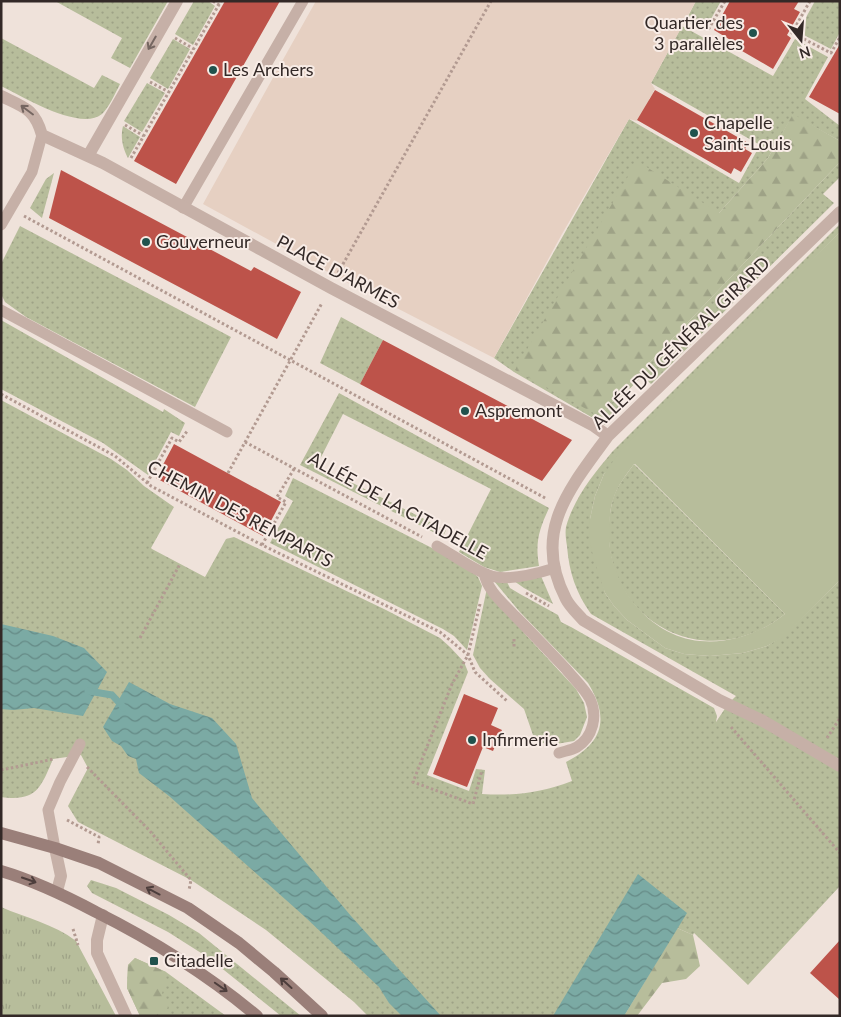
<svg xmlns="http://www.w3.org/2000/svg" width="841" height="1017" font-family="Lato,sans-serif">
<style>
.grass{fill:url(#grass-dots)}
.forest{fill:url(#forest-firs)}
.park{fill:url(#park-tufts)}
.pitch{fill:#b7bd9b;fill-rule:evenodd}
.plaza{fill:#e6d0c2}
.water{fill:url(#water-waves)}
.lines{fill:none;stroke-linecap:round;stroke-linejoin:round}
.stream{stroke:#7baaa4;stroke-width:7}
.building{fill:#bd534a}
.path{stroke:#b29a91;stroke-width:3;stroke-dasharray:2.5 2.5;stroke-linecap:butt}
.service{stroke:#c6b0a7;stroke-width:11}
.minor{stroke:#c6b0a7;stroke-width:12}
.secondary{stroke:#9a7f79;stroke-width:12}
.oneway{stroke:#756661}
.oneway2{stroke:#4d3e3c}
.poi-dot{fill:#20524d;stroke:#f8ece6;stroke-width:2}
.labels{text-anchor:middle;stroke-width:4;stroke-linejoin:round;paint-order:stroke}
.poi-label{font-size:18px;fill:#332927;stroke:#f8ece6;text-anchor:start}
.street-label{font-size:18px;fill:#332927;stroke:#f8ece6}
</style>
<defs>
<pattern id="grass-dots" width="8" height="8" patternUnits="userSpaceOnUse" patternTransform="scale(1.25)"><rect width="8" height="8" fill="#b7bd9b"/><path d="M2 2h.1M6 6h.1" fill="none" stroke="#9ea286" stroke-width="1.8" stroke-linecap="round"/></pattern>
<pattern id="forest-firs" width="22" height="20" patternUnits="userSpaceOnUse" patternTransform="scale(1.25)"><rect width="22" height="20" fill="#b7bd9b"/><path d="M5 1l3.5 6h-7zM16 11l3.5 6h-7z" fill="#9ea286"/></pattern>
<pattern id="park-tufts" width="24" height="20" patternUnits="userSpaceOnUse" patternTransform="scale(1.25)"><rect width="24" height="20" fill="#b7bd9b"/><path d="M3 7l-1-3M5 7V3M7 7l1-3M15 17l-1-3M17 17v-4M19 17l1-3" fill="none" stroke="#9ea286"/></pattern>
<pattern id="water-waves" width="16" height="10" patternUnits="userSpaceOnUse" patternTransform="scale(1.25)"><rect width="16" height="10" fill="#7baaa4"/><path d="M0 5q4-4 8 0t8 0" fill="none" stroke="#658a86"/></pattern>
</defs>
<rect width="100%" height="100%" fill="#efe2da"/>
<!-- grass -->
<path class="grass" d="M55 1H168L130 68 111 58 122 38Z
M194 1H208L215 6 193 45 175 34Z
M696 1H721L707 26 688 16Z
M815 1H840V32L831 49 798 32Z
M682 26 773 76 795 39 828 57 805 99 840 126V141L793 115 768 158 719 213 599 416 840 162V177L823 194 834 203 651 384 642 376 618 401 625 407 605 425 514 372 494 358 629 119 739 183 760 145 651 83Z
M1 38 94 88 102 75 120 84C116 92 108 109 102 114 80 132 22 96 1 86Z
M173 39 190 49 168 89 150 78Z
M147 83 165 93 142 132 124 121Z
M123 126 140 137 128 158C123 149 120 137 123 126Z
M54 173 42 218 30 208 46 179Z
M840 224V232L604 474 595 496 590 519 605 593 614 606 627 620 665 648 684 654 710 656 743 653 767 646 783 636 840 580V886L748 985 694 933 693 935 677 928 624 1016H368L354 1002 266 930 191 880 78 822 68 806 88 768 81 755 53 759C41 787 37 802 1 797V400L111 459 127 470 144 486 174 507 151 548 152 549 205 577 226 539 234 537 386 610 440 638 450 647 464 662 468 672 427 775 469 791 476 769 485 770 482 794C513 796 542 793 572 781L566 762C603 743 610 719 588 683L519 611 494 581 507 582 510 588 520 594 558 615 561 622 571 627 714 708 717 716 716 722 728 704 736 696 591 614C576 593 569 572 567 546 566 540 565 533 566 527 574 498 593 475 612 452Z
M20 226 231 337 195 407 26 317 5 302 1 294 2 262Z
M341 317 383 340 360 384 320 363Z
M1 320 163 412 164 409 185 423 179 436 171 432 148 475 103 443 1 389Z
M339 393 549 508C539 530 535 542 539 566L500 572 484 567 459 552 491 489 343 414 317 465 446 530 443 537 300 465Z
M634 464 785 614C698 683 588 609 612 503 615 488 626 475 634 464Z
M293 478 434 549 472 571 478 577 482 586 467 650 454 636 443 629 270 543 293 501 285 496Z
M541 576 553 604 524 588 514 581Z
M487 588 526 635 576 689 584 703 587 717 580 735 574 741 556 744 542 743 534 738 524 709 490 679 480 668 473 655Z
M91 880 116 888 169 915 199 933 301 1016H281L209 958 168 932 92 893 87 886Z
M135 958 166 972 226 1016H140L127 988 128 965Z"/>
<!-- forest -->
<path class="forest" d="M793 114 840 141V162L599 416 515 370 637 161 719 213 768 158Z
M677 928 693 935 700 966 686 979 662 983 637 1016H624Z
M135 958 166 972 162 994 172 1016H140L127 988 128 965Z"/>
<!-- park -->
<path class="park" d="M1 907C26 918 54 924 76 941L116 1016H1Z"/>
<!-- pitch -->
<path class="pitch" d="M840 232V580L783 637 767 646 743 653 710 656 684 654 665 648 627 620 614 606 605 593 593 556 589 537 590 519 595 496 604 474 621 450ZM634 464H635L785 614C761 633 730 644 700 641 648 636 609 584 609 534 610 523 609 511 613 500 617 486 626 475 634 464Z"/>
<!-- plaza -->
<path class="plaza" d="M316 1H696L651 83 655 89 653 92 654 93 649 99 650 101 637 121 629 119 562 234 494 358 348 283 203 204 285 56Z"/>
<!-- water -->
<path class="water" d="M1 624 53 636 84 648 107 672 83 716 34 708 13 710 1 709Z
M129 682 170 704 212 718 236 744 252 798 351 916 441 1016H402L389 1003 379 987 304 916 169 796 139 773 136 759 128 756 121 746 112 741 103 727Z
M638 874 687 913 624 1016H553Z"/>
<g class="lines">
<!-- stream -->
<path class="stream" d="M88 691 112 695 124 708"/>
</g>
<!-- building -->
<path class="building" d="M225 1H280L176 184 134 161Z
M730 1H799L794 9 800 12 787 35 791 38 773 69 730 44 732 41 714 30Z
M840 44V114L809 97Z
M655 90 748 143 745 149 752 153 741 172 734 168 731 174 637 120Z
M61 170 251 271 254 267 301 292 277 339 49 218Z
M383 340 572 440 542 481 450 432 360 384Z
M174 444 281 502 263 536 156 478Z
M464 694 498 708 491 725 502 730 493 751 483 747 467 787 433 774Z
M840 940V1000L810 973Z"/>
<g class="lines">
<!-- path -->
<path class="path" d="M213 1 219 5
M810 1 792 33 831 53 840 37
M686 20 708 30 725 1
M175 38 194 49
M150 82 169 92
M125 125 144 136
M131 158 221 1
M24 216 547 499
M338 273 491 1
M1 394 115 456 151 486 262 545 440 632 468 655 475 672 507 701
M245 442 422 537
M228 473 322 303
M147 483 172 438 179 442 188 430
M262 545 286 502 277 497 294 469
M526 593 549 606
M480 604 468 655 452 684 413 782 473 804 482 770
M140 638 180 564
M514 639V649
M731 727 840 853
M827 738 840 718
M87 767 149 830 191 880 189 890
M1 770 54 759
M67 820 99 837 98 845
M73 929 78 945"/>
<!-- service -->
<path class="service" d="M183 208 303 1
M1 225 32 172 42 135
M1 310 227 432
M437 546C452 554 480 575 496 577 513 580 539 573 555 568
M484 573C487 590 503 603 515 616 532 633 549 651 566 669 574 679 584 688 590 699 598 716 593 737 577 747 572 750 565 751 559 753
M55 848 48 810 60 782 80 744"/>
<!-- minor -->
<path class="minor" d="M1 96C24 107 35 109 42 135L103 163 331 288 594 426 608 436
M88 156 177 1
M840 212 608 436C570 488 531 532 566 599 570 607 578 614 583 620L719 700 763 721 840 766
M55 848 61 876 57 891
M103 915 97 940V953L126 1016"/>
<!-- secondary -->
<path class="secondary" d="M1 833 55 848 99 863 188 908 239 943 274 972 322 1016
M1 871C35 881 66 896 96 912 154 941 208 975 257 1016"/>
</g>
<!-- one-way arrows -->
<defs><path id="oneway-shaft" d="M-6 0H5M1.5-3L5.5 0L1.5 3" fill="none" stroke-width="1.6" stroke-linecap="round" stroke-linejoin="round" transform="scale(1.25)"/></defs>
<g class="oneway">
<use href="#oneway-shaft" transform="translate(152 43) rotate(120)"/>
<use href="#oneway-shaft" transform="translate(27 110) rotate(-143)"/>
</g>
<g class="oneway2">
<use href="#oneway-shaft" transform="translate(29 880) rotate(19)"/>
<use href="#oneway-shaft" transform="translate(153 891) rotate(-152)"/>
<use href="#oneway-shaft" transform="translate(286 983) rotate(-138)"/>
<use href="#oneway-shaft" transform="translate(221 987) rotate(35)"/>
</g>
<!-- markers -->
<g class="poi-dot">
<circle cx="753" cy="33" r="5"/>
<circle cx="213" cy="70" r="5"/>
<circle cx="694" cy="133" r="5"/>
<circle cx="146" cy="242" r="5"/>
<circle cx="465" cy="411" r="5"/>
<circle cx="472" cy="740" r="5"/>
<rect x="149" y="956" width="10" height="10" rx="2.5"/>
</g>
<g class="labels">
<!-- poi labels -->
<g class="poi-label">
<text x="743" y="29" text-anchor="end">Quartier des<tspan x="743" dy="21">3 parallèles</tspan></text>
<text x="223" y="76">Les Archers</text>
<text x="704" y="129">Chapelle<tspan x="704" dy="21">Saint-Louis</tspan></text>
<text x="156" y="248">Gouverneur</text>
<text x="475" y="417">Aspremont</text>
<text x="482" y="746">Infirmerie</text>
<text x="164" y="967">Citadelle</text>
</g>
<!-- street labels -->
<g class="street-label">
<text transform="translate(338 272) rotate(28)" y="6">PLACE D'ARMES</text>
<text transform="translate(681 343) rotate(-44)" y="6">ALLÉE DU GÉNÉRAL GIRARD</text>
<text transform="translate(398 506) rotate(29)" y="6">ALLÉE DE LA CITADELLE</text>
<text transform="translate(240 514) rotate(28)" y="6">CHEMIN DES REMPARTS</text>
</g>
</g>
<!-- border -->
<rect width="841" height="1017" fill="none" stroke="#332927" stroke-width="5"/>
<!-- north arrow -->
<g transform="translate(801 40) rotate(163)" stroke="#f8ece6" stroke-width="4" paint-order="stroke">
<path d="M0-4L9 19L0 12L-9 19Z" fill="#332927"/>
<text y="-8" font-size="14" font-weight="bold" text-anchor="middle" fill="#332927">N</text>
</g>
</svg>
